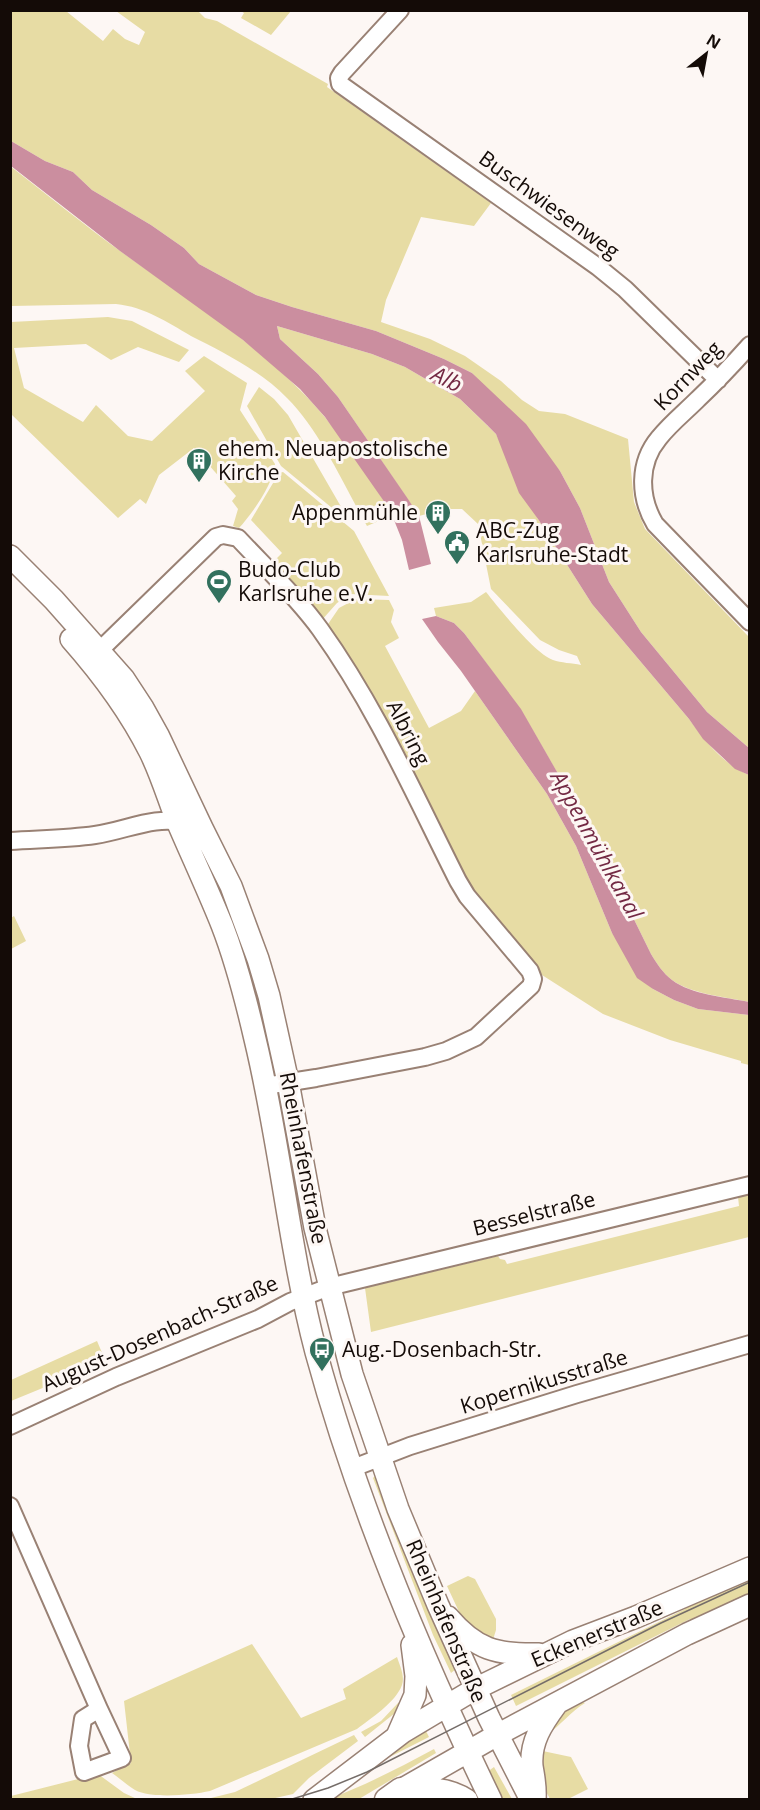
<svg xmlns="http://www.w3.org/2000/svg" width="760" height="1810" font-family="'Open Sans',sans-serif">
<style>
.green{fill:#e7dca4}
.water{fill:#cb8e9f}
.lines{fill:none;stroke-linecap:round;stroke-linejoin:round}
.minor-casing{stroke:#998174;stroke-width:20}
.major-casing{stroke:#998174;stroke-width:24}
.highway-casing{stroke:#998174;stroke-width:27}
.minor{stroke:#fff;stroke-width:16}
.major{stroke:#fff;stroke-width:21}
.highway{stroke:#fff;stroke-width:24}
.tram{stroke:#756d69;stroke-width:1.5}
.labels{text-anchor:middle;stroke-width:6;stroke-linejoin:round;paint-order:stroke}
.street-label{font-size:21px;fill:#140b07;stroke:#fdf7f4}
.poi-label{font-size:21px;fill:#140b07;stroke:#fdf7f4;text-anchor:start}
.water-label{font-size:22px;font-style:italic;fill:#732943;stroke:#fdf7f4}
</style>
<rect width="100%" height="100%" fill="#fdf7f4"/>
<!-- green -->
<path class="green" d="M11 11H66L103 41 113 29 125 39 139 45 145 32 116 11H198L205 18 217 21 328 84 327 87 491 203 474 226 421 217 386 300 381 322 430 339 465 356 501 381 522 400 539 411 565 414 628 439 634 502 645 529 749 637V748L707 712 641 632 609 582 580 508 560 471 472 373 444 359 376 331 292 307 256 295 199 264 184 248 151 225 92 190 73 172 45 161 11 141Z
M241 11H291L271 35 241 18 244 13Z
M10 166C48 195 84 225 123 253 183 296 247 337 300 390 335 424 363 469 390 510L388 517 367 526C344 485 320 431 287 398 262 372 223 352 191 336 167 322 145 307 116 304L11 306Z
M108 317 132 321 189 350 179 362 138 347 111 360 86 344 14 348 24 388 83 422 96 405 128 436 152 441 205 391 185 371 204 356 247 383 240 410 275 464C274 483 252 514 239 528L233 526 238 509 232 501 236 496 194 448 159 475 146 504 140 499 118 518 11 414V322Z
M277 326 372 354 405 367 460 399 496 434 538 519 592 604 689 719C706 742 723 764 749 775V1002C726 997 691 994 672 980 663 973 657 964 651 954L588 826 521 710 464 633 454 623 436 616 434 608 471 602 486 592C499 608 535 654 553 660 561 663 572 663 581 665L577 656 559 650 540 640 491 589 478 524 462 509H445L419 516 338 397 318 374 280 339Z
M259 387 274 399 288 415 347 517H343L281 466 247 406Z
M283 472 354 531 389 596 351 594 337 603 321 621 271 564 282 553 251 520 279 473Z
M356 599 389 600 394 610 391 622 399 638 385 646 429 728 461 711 475 691 547 794 576 846 612 933 653 989 674 1000 698 1009 749 1015V1065L741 1063V1061L670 1040 603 1014 542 975 478 901 326 627 339 608Z
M14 916 26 941 11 949V918Z
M749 1194V1237L371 1332 365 1288 498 1256 500 1259 505 1260 507 1264 739 1206 738 1197Z
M97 1341 106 1362 11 1401V1380Z
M375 1476 456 1669 451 1673 433 1635 373 1478Z
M468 1576 475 1579 496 1619V1630L491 1646 461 1616 447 1586Z
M749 1576V1595L692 1622 690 1619 516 1706 511 1695 685 1609 683 1605Z
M252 1644 301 1718 346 1699 343 1689 397 1657C400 1666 405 1676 402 1685 396 1702 370 1719 357 1729L210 1791C191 1795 152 1799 135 1790 127 1785 119 1778 112 1773L131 1763 124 1701Z
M580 1701 585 1703C570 1712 561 1725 547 1735L558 1713Z
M401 1702 400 1709 365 1737 361 1732 381 1721 398 1703Z
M425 1729 429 1737 358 1773Z
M354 1735 358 1741 309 1778 293 1794 271 1799H207L235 1792Z
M434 1749 436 1753 359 1799 326 1800C364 1786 399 1768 434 1749Z
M538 1750 571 1757 588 1789 568 1799H550L540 1780Z
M494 1767 512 1799H500L487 1772Z
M98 1774 124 1793 137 1799 11 1800V1796Z"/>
<!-- water -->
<path class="water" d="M11 141 45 161 73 172 92 190 151 225 184 248 199 264 256 295 292 307 376 331 444 359 472 373 526 424 560 471 580 508 609 582 641 632 707 712 749 748V775L735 769 703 739 689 719 592 604 538 519 519 493 496 434 487 425 460 399 405 367 372 354 277 326 280 339 318 374 338 397 408 499 419 516 431 564 409 570 402 540 390 510 325 417 300 389 243 340 120 251 11 166Z
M436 616 454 623 464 633 521 709 588 826 651 954C657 964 663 973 672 980 692 995 725 997 749 1002V1015L698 1009 674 1000 653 989 637 978 612 933 576 846 547 794 461 671 438 642 422 619Z"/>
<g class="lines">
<defs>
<path id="minor" d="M400 10 342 73 339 78 340 84 598 267 625 289 718 380
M750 345C733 364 716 382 698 399 685 412 670 424 659 438 638 463 639 497 655 524L750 622
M100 650 216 537 223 535 238 538C265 567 297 597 320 629 376 707 415 796 458 881L467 896 530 971 533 979 531 986 476 1037 446 1051 425 1057 316 1078 265 1086
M10 841C39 839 67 839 95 835 129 830 153 815 187 823
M10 1426 116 1377 258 1319 290 1302 329 1287 750 1185
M353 1468 410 1446 577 1394 750 1344
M10 1506 99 1709
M99 1709 122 1758 84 1772 79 1746 83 1719Z"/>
<path id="major" d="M10 556 54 600 124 679 143 708 158 735 202 828 231 886 258 959 269 996 288 1082 315 1228 352 1374 398 1509 438 1605 489 1718 531 1800
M71 639C101 673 129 710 150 752 161 774 168 798 177 821 192 856 208 890 222 925 236 961 246 1000 255 1039 280 1142 289 1249 316 1352 358 1506 421 1656 491 1800
M448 1617C476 1650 497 1655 539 1654
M397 1736 415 1695 416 1676 412 1645
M401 1790 497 1735 687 1634 750 1605
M405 1790C427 1788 447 1787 467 1800
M314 1800 403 1732 475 1689 573 1641 636 1617 750 1568
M535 1800C536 1786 534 1779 532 1766 530 1742 542 1724 556 1705"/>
<path id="highway" d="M387 1800 401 1790"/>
</defs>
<!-- minor casing -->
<use href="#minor" class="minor-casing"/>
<!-- major casing -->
<use href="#major" class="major-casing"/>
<!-- highway casing -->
<use href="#highway" class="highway-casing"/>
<!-- minor -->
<use href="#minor" class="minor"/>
<!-- major -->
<use href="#major" class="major"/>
<!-- highway -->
<use href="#highway" class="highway"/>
<!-- tram -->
<path class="tram" d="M289 1800 328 1788 367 1772 661 1623 750 1582"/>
</g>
<!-- icons -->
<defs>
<symbol id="building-pin" viewBox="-11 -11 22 30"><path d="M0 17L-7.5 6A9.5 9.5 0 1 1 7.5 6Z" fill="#32715e" stroke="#fdf7f4"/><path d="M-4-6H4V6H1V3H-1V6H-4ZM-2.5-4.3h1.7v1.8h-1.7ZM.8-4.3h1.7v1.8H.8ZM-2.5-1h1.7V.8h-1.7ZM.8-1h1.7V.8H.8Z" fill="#fff"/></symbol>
<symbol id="civic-pin" viewBox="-11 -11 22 30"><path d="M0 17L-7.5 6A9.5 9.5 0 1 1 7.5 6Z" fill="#32715e" stroke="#fdf7f4"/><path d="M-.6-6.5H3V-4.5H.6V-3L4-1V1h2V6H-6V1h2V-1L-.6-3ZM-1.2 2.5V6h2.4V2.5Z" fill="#fff"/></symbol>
<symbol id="stadium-pin" viewBox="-11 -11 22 30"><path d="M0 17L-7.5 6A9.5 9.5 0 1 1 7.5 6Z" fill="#32715e" stroke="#fdf7f4"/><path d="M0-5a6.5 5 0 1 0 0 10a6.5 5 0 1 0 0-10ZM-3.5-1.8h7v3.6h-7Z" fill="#fff"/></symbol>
<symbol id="bus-pin" viewBox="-11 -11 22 30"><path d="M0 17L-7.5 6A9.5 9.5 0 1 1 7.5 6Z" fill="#32715e" stroke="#fdf7f4"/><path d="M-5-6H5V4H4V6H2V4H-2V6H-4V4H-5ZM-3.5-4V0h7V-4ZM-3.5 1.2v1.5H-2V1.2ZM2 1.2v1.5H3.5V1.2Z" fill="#fff"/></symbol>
</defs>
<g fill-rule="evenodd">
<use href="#building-pin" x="184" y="446" width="30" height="40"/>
<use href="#building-pin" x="423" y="498" width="30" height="40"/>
<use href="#civic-pin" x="442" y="528" width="30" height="40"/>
<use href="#stadium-pin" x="204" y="567" width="30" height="40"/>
<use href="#bus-pin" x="307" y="1335" width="30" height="40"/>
</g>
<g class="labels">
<!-- street labels -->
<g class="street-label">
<text transform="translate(549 205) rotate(36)" y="7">Buschwiesenweg</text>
<text transform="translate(688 376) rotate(-46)" y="7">Kornweg</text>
<text transform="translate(408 733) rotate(63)" y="7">Albring</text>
<text transform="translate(303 1158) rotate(79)" y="7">Rheinhafenstraße</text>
<text transform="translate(534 1214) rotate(-14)" y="7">Besselstraße</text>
<text transform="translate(160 1334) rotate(-24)" y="7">August-Dosenbach-Straße</text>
<text transform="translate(544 1382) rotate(-17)" y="7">Kopernikusstraße</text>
<text transform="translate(446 1621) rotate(67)" y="7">Rheinhafenstraße</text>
<text transform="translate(597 1634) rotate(-23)" y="7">Eckenerstraße</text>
</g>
<!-- poi labels -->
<g class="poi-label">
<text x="218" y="456">ehem. Neuapostolische<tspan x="218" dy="24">Kirche</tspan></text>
<text x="418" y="520" text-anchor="end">Appenmühle</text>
<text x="476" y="538">ABC-Zug<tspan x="476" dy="24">Karlsruhe-Stadt</tspan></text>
<text x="238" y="577">Budo-Club<tspan x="238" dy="24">Karlsruhe e.V.</tspan></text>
<text x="342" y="1357">Aug.-Dosenbach-Str.</text>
</g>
<!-- water labels -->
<g class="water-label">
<text transform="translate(447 379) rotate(27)" y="8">Alb</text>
<text transform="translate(597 845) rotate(61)" y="8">Appenmühlkanal</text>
</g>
</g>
<!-- border -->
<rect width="760" height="1810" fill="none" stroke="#140b07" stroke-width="24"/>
<!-- north arrow -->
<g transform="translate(706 54) rotate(31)" stroke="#fdf7f4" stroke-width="4.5" paint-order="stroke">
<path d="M0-4.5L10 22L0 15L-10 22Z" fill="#140b07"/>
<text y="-9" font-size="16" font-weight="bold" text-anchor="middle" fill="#140b07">N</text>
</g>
</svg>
